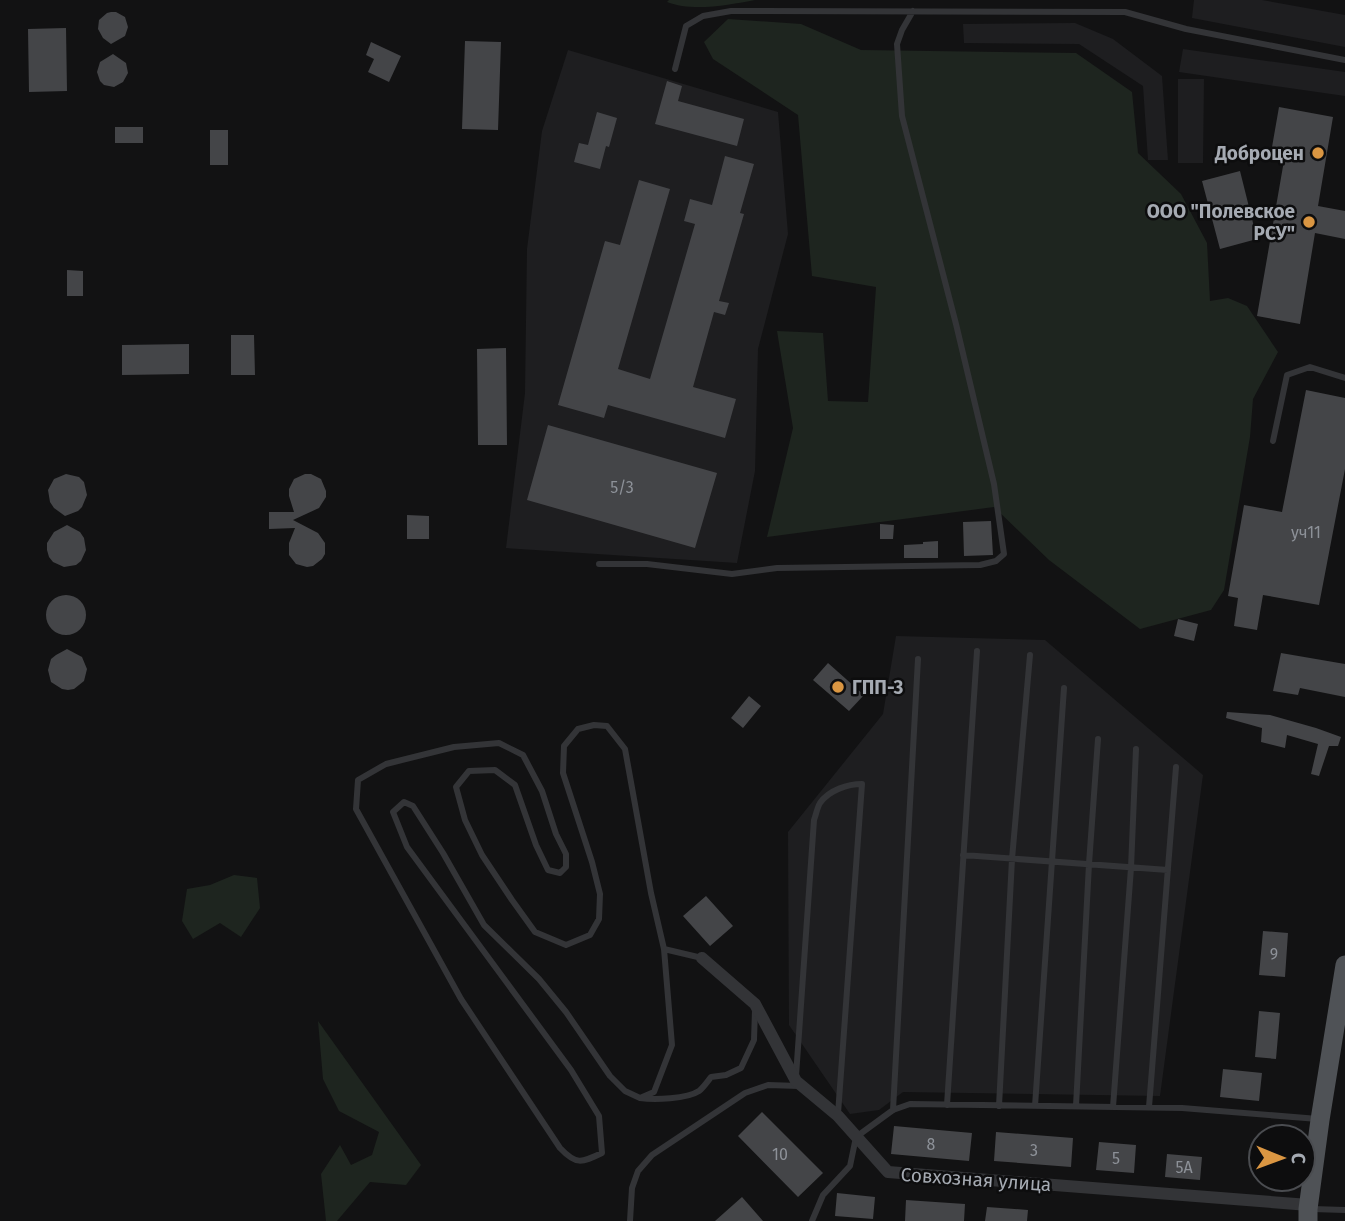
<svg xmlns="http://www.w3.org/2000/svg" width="1345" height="1221" font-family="'Fira Sans',sans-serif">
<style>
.built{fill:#1e1e20}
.green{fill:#1e251f}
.building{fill:#444548}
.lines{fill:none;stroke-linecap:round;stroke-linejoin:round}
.lane{stroke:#333437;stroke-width:6}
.street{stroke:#333437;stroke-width:12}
.primary{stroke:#4f5256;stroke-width:19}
.poi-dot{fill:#da9642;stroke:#0d0d0e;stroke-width:2.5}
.labels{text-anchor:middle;stroke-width:5;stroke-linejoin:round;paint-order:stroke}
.number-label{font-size:16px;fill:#8d9198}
.poi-label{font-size:19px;font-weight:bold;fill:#a5aab2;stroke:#0d0d0e;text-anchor:end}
.street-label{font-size:19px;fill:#a5aab2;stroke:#0d0d0e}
</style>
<rect width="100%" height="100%" fill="#121213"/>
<!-- built -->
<path class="built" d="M1194 0H1262L1345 15V47L1192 18Z
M1075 23 1113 39 1162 76 1168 160H1148L1143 86 1079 44 964 43 963 24Z
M1183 49 1345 72V96L1179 72Z
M568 50 778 112 788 234 758 349 755 471 737 563 506 548 525 393 527 249 542 131Z
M1178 79H1204L1203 163H1178Z
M896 636 1045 640 1203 775 1160 1096 903 1092 879 1110 850 1114 789 1025 788 832 883 714Z"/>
<!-- green -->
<path class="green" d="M669 0H755C729 5 692 12 667 2Z
M728 19 801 24 861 50 1076 53 1132 92 1138 153 1181 194 1207 243 1210 301 1228 298 1247 306 1278 352 1253 399 1250 437 1224 590 1211 610 1140 629 1049 560 994 507 767 537 793 428 777 331 823 333 828 401 868 402 876 287 812 276 798 115 713 59 704 42Z
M234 875 257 878 260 908 241 937 220 923 193 939 182 921 187 889 210 885Z
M318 1021 421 1165 406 1185 370 1182 337 1221H326L321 1174 340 1145 351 1165 372 1155 379 1132 339 1111 323 1079Z"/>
<!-- building -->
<path class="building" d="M111 12H116L125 17 128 27 125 36 111 44 103 38 98 29 99 20 107 13Z
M66 28 67 91 29 92 28 29Z
M465 41 501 42 498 130 462 129Z
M371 42 401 56 389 82 368 72 374 59 366 55Z
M113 54 126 63 128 73 123 82 114 87 104 85 100 81 97 72 100 62Z
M667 81 682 86 678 101 744 119 737 146 655 124Z
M1279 107 1333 117 1318 206 1345 211V239L1315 233 1300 324 1257 316 1286 149 1272 147Z
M597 112 617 118 609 147 606 146 600 169 574 162 579 143 588 145Z
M115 127H143V143H115Z
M210 130H228V165H210Z
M725 156 754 164 740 213 744 214 719 301 729 303 725 315 714 312 693 387 736 399 725 438 608 405 604 418 558 405 605 241 620 245 639 180 670 189 618 369 650 379 695 224 684 221 690 199 712 205Z
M1240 171 1257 239 1220 249 1202 181Z
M67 270 83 271V296H67Z
M231 335H254L255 375H231Z
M189 344V374L122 375V345Z
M506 348 507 445H478L477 349Z
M1306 390 1345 398V469L1319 605 1263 595 1257 630 1234 626 1238 598 1228 596 1244 505 1282 512Z
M548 425 717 473 695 548 527 500Z
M66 474 79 477 84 482 87 495 82 507 78 511 65 516 54 508 50 502 48 490 54 479Z
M305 474H311L321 479 326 491V497L319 508 293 520 318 533 325 543V554L322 559 313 566 307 567 296 564 289 555V543L295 528 269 529V512H294L289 496V489L294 479Z
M407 515 429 516V539H407Z
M991 521 993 555 964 556 963 522Z
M880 524 894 525 893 539H880Z
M67 525 80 532 84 538 86 550 81 561 76 565 64 567 53 562 49 557 47 550V543L54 532Z
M938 541V558H904V545L923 544V542Z
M46 615a20 20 0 1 1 40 0a20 20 0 1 1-40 0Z
M1178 619 1198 624 1194 641 1174 636Z
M67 649 82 657 87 669 84 681 74 689 68 690 62 689 51 682 48 670 51 659 56 655Z
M1281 653 1345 664V697L1300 688 1298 695 1273 691Z
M828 663 864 695 849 711 813 680Z
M749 696 761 706 743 728 731 718Z
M1227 712 1270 715 1316 728 1341 737 1338 746H1329L1319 776 1311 774 1318 744 1287 735 1285 748 1261 742 1262 728 1226 718Z
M706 896 733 926 710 946 683 916Z
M1263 931 1288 933 1285 977 1259 975Z
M1259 1011 1280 1013 1276 1059 1255 1057Z
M1223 1069 1262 1073 1259 1101 1220 1097Z
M762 1112 823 1173 798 1197 738 1136Z
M894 1126 972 1133 969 1161 891 1154Z
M996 1132 1073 1138 1071 1167 994 1161Z
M1099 1142 1136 1145 1134 1173 1096 1170Z
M1167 1154 1202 1157 1200 1180 1165 1177Z
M837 1193 875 1197 873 1219 835 1216Z
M742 1197 763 1221H715Z
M906 1200 965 1204 964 1221H905Z
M987 1207 1028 1210 1027 1221H985Z"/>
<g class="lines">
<!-- lane -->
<path class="lane" d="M675 69 686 26 703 16 731 11 1125 12 1186 29 1345 60
M1273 441 1287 375 1310 367 1345 378
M599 564H647L732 574 777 568 980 565 996 561 1004 554 994 484 956 324 902 116 897 44 902 30 913 11
M594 725 607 726 625 749 651 893 664 949 672 1045 654 1092 640 1098 625 1091 610 1076 566 1012 539 979 484 925 443 853 413 806 404 802 393 812 407 847 571 1070 599 1116 602 1153C581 1163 576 1165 560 1148L461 999 356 809 358 780 386 764 454 747 499 743 523 755 542 791 556 834 566 854V867L560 873 548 870 536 845 515 785 495 770 469 771 456 787 465 820 482 855 512 900 535 932 566 945 590 935 599 919 600 894 592 862 563 773 564 746 578 729Z
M963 855 1168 870
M664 949 702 958
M796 1076 814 820C816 815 817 808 820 803 829 790 848 784 862 784L838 1114
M640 1098C654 1100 687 1099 699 1091 703 1088 708 1081 711 1077L726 1075 741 1068 754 1040 755 1010
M947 1105 977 651
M999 1106 1012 859 1030 655
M1035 1106 1064 688
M1076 1106 1089 864 1098 739
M1113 1107 1131 868 1136 749
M1149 1107 1176 767
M893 1110 918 659
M1312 1209 1345 1210
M630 1221 632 1188 638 1171 652 1155 745 1093 768 1085 799 1086
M812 1221 823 1195 850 1166 856 1137 893 1110 910 1104 1182 1108 1318 1119"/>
<!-- street -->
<path class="street" d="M702 958 755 1004 796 1081 838 1116 888 1172 1309 1205"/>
<!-- primary -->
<path class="primary" d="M1308 1221V1209L1320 1120 1345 965"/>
</g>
<!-- markers -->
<g class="poi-dot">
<circle cx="1318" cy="153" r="7"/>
<circle cx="1309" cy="222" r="7"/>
<circle cx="838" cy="687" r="7"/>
</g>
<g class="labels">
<!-- number labels -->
<g class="number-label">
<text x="622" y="493">5/3</text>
<text x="1306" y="538">уч11</text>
<text x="1274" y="960">9</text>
<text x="931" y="1150">8</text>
<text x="1034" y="1156">3</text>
<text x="780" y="1160">10</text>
<text x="1116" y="1164">5</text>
<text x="1184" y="1173">5А</text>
</g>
<!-- poi labels -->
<g class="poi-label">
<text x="1304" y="160">Доброцен</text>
<text x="1295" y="218">ООО "Полевское<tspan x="1295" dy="22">РСУ"</tspan></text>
<text x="852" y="694" text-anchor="start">ГПП-3</text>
</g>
<!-- street labels -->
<g class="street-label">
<text transform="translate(976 1179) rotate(4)" y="7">Совхозная улица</text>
</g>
</g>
<!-- north arrow -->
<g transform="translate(1282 1158) rotate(91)"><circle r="33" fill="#0d0d0e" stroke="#4a4c50" stroke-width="2"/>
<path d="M0-5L12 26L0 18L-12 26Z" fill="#da9642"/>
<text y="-10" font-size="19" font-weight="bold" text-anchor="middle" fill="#a5aab2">С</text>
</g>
</svg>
